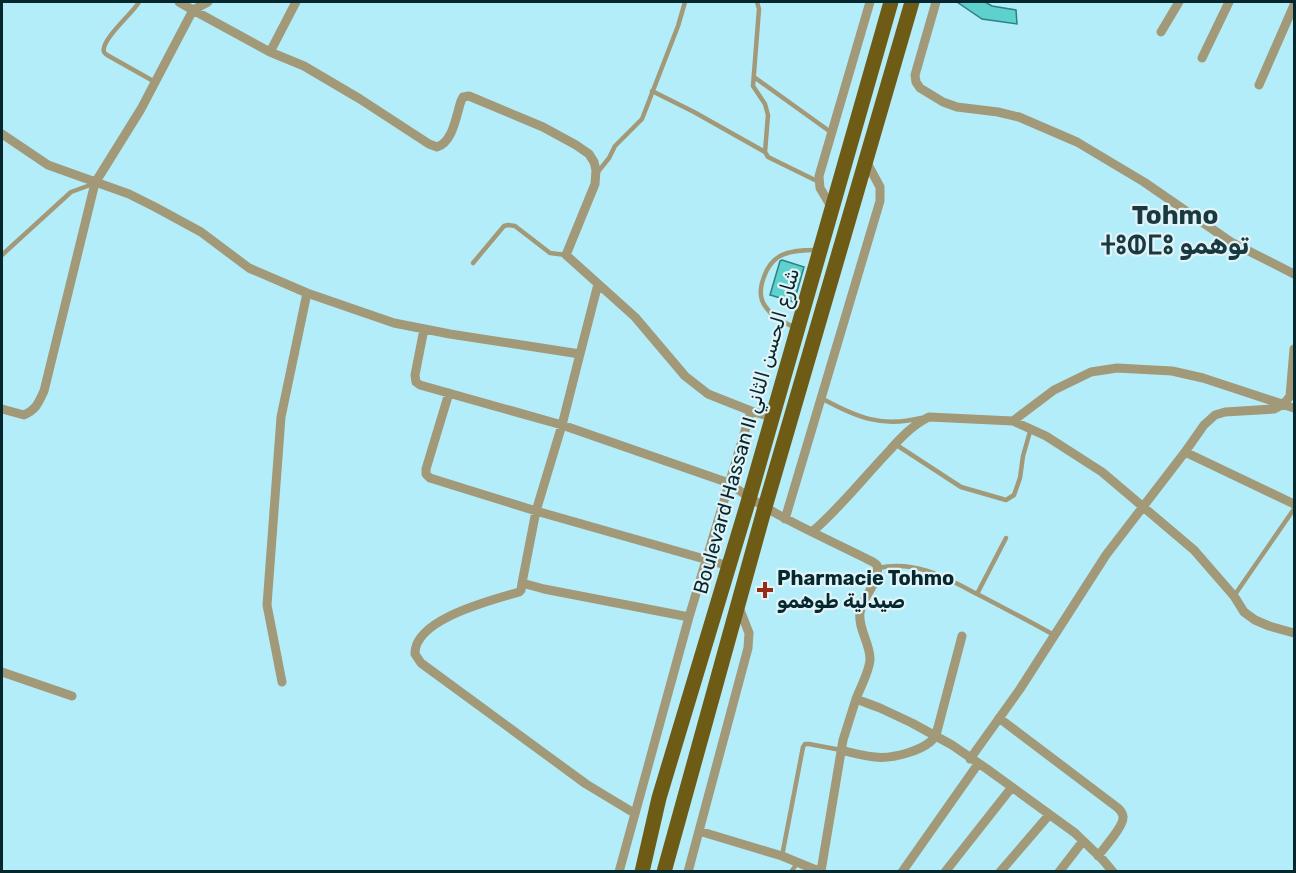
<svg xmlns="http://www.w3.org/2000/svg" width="1296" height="873" font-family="Rubik,'Noto Sans Arabic','Noto Sans Tifinagh',sans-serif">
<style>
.building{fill:#5ed1ce;stroke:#2c8280;stroke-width:1.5}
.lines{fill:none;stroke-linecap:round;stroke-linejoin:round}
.service{stroke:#a29978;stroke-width:4.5}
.minor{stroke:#a29978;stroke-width:9}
.primary{stroke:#6e5b15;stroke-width:15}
.poi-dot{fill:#952c17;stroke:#e1f3f7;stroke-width:2}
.labels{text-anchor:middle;stroke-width:4.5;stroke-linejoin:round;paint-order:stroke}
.street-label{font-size:20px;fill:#05272e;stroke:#e1f3f7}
.poi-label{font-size:20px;font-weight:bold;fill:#05272e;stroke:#e1f3f7;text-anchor:start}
.district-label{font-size:26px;font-weight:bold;fill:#193940;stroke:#e1f3f7}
</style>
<rect width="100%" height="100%" fill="#b4edfa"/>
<!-- building -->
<path class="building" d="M957 2H985L992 6 1016 10 1017 24 982 19Z
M782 260 804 267 794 302 770 295 780 261Z"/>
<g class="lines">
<!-- service -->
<path class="service" d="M139 2C134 12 100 40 104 52 104 53 106 54 107 55L155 82
M757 2 759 9 753 86 765 104 768 115 765 152 768 157 819 182
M754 77 832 133
M652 91 694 112 765 152
M597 173 609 158 615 146 642 119 678 26 685 2
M2 255 71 192 93 184
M473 263 504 226 508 225 515 226 550 253 566 255
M795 328C784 322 772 317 765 306 760 299 760 291 762 283 770 253 788 250 816 250
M821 398C856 417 881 428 921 418
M895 444 961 487 1006 500 1014 495 1020 478 1023 456 1031 428
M878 568C917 560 946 578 979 595 1004 608 1029 621 1054 635
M977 594 1006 538
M1234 596 1294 509
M782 856 803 747 805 744H809L841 750
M791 872 798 862"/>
<!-- minor -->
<path class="minor" d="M179 2 193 10 208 2
M936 2 915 75 916 82 920 88 943 102 957 107 998 112 1019 117 1077 142 1144 182 1231 242 1294 274
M1161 32 1179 2
M270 52 296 2
M1202 58 1229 2
M1259 85 1294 5
M2 134 48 165 129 194 155 207 201 232 249 268 307 293 394 323 450 334 580 354 562 425 536 511 522 583 544 589 689 617
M832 208 820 188 819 176 870 2
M424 329 415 375 416 382 420 385 562 425 729 483C772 516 824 537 873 562L877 565C881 582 862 596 860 613 858 629 870 643 870 659 870 670 860 688 856 699L880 708 912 723 952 745 987 769 1075 833 1103 860 1113 872
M580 354 598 284
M449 393 426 469V474L430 478 536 511 729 566
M2 409 24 415C37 409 38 403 44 391L95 183 141 109 193 10 270 52 304 66 360 99 429 144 437 147C453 142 456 116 461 101L463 97 469 96 543 127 576 145 589 154 594 162 596 170 595 184 566 255 635 317 685 376 708 394 751 411 772 417
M1013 421 1054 390 1091 372 1117 368 1172 371 1203 378 1294 408
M1185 452 1294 504
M785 519 880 201V187L866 161
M812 532C841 507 864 477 890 450 901 437 914 424 929 417L1013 421 1046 436 1102 472 1194 550 1234 596 1244 612 1255 620 1269 626 1294 633
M522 583 521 590 519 592C492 600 414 619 415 654L421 663 586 784 634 813
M2 672 72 696
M282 682 267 605 281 417 307 293
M999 718 1118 808C1120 810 1123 814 1123 817 1124 826 1104 848 1098 856
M841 750C852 753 864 756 875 757 891 759 927 751 936 735L962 636
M970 759 1020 689 1106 555 1185 452 1204 425 1215 415 1225 412 1274 409C1281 406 1286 403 1290 396L1294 349
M699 831 782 856 821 872
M821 871 843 740 856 699
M619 872 689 617 751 411
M688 872 748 648 749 633 738 605
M902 872 978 764
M945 872 1012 787
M1000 872 1049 815
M1059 872 1083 841"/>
<!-- primary -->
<path class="primary" d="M642 872 659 798 749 499 891 2
M664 872 765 507 912 2"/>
</g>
<!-- markers -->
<path class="poi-dot" d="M762 581h6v6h6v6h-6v6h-6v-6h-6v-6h6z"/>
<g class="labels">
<!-- street labels -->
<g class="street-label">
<text transform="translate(746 431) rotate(-74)" y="7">Boulevard Hassan II شارع الحسن الثاني</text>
</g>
<!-- poi labels -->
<g class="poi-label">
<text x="777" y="585">Pharmacie Tohmo<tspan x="777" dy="23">صيدلية طوهمو</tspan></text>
</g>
<!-- district labels -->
<g class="district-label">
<text x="1175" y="224">Tohmo<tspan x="1175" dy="30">ⵜⵓⵀⵎⵓ توهمو</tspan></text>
</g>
</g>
<!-- border -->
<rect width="1296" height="873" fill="none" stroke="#05272e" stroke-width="6"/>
</svg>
